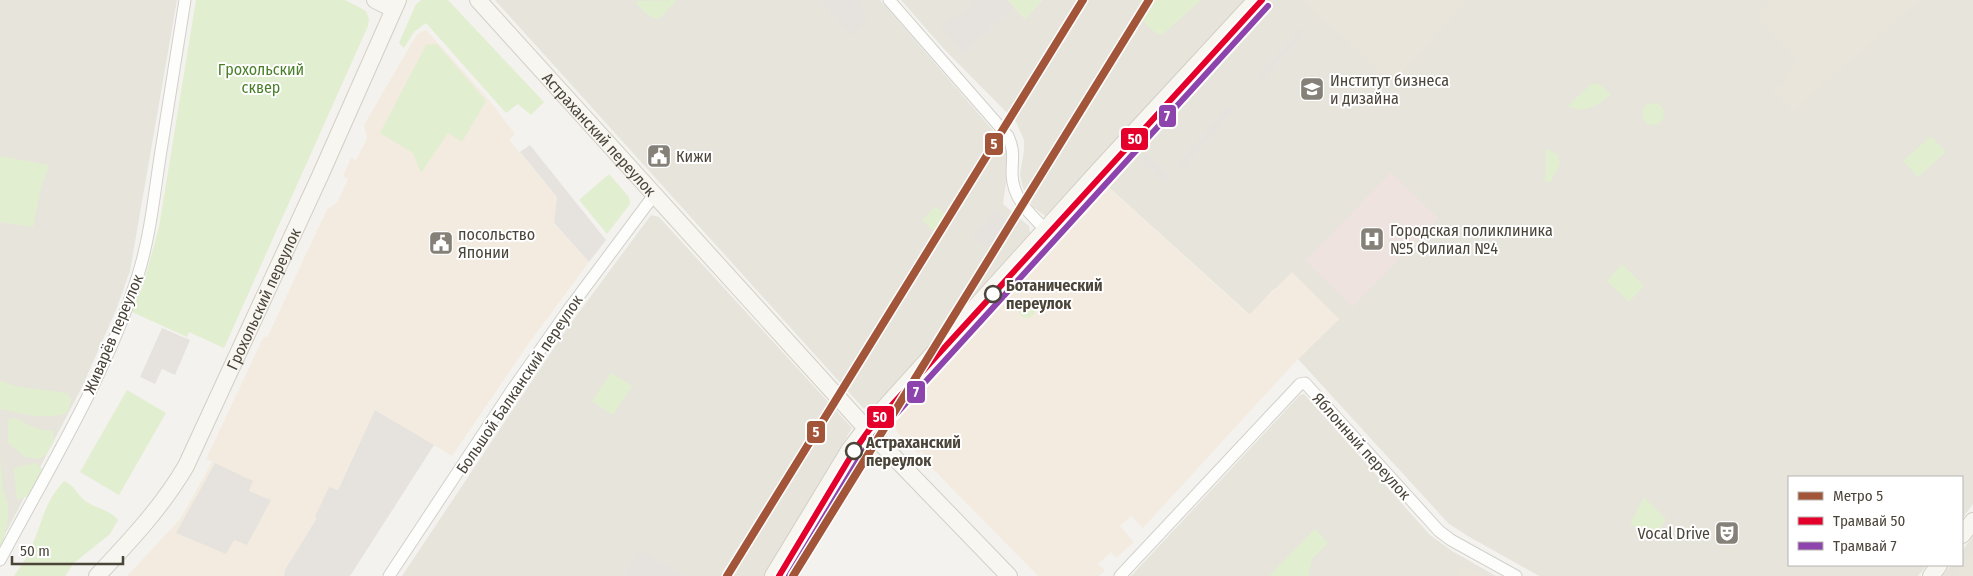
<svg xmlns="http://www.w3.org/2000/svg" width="1973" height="576" font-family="'Fira Sans Condensed',sans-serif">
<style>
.residential{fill:#e7e4dc}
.commercial{fill:#f3ebdf}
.industrial{fill:#e6e2de}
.education{fill:#eae5da}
.medical{fill:#eee3df}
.green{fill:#e1eecf}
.parking{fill:#e6e3df}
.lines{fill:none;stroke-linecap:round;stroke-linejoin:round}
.street-casing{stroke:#d2d0cb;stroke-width:13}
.secondary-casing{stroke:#d3cfc5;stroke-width:18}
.street{stroke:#fdfdfc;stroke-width:11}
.secondary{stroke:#f7f6f1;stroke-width:16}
.tram-1-casing{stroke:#fff;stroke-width:10}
.tram-2-casing{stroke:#fff;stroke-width:10}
.tram-1{stroke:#e4002b;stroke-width:6}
.tram-2{stroke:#8e44ad;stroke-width:6}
.metro-1-casing{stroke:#fff;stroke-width:11}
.metro-1{stroke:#a35539;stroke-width:8}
.stop-dot{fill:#fff;stroke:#4b4439;stroke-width:2.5}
.labels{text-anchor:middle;stroke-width:4;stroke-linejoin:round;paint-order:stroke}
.park-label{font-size:16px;fill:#4a7f2a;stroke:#fff}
.poi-label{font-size:16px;fill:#4b4439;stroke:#fff;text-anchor:start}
.street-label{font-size:16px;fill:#4b4439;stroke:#fff}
.stop-label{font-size:16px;font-weight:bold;fill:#4b4439;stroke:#fff;text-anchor:start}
.line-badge{stroke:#fff;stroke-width:2}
.badge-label{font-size:14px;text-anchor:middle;font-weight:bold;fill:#fff}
</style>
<rect width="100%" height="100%" fill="#f4f2ee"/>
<!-- residential -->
<path class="residential" d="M0 0H177L130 271 116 310 82 387 0 544Z
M495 0H880L997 135 1007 149 1010 158 1003 204 1029 226 1030 233 873 407 867 409 863 408Z
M901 0H1008L1025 19 1042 0H1245L1045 216 1033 207 1023 188 1020 174 1024 151V140L1016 122 943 48Z
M1268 0H1973V504L1962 519V477H1789V565H1927L1918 576H1539L1466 535 1448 523 1298 359 1339 319 1274 289 1250 315 1103 182Z
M651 215 659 217 852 428 764 576H402L568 327Z
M1304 394 1430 535 1452 551 1496 576H1131L1300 395Z
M1973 536V576H1942L1951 565H1962V551Z"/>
<!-- commercial -->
<path class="commercial" d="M426 30 490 101 515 134 509 140 557 197 554 224 589 262 529 343 452 456 375 410 337 491 329 487 317 518 285 570 284 576H127L180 519 187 507 212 462 206 459 264 336 267 338 327 209 337 203 348 179 343 176 351 158 356 160 367 138 364 125 417 34Z
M1108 187 1249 315 1292 272 1339 319 1298 359 1143 528 1131 516 1120 526 1134 542 1116 558 1111 552 1098 564 1105 570 1099 576H1038L924 460 926 456 921 451 918 454 897 432 894 422Z"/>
<!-- industrial -->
<path class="industrial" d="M375 410 434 445 350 576H284L285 570 317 518 315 517 329 487 338 490Z"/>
<!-- education -->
<path class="education" d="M1303 0H1467L1392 82Z
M1773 0H1920L1793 110 1771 88 1775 84 1780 88 1788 80 1784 75 1799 61 1756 16Z
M1973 552V576H1955Z
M1464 565V566L1483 576H1453Z"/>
<!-- medical -->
<path class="medical" d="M1391 172 1438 218 1353 307 1305 261Z"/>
<!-- green -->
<path class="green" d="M196 0H345L366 11 369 19 368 26 224 348 189 332 187 337 132 312 143 285 159 227Z
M421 0H448L544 102 531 115 518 104 506 113 426 23 414 32 404 48 399 43 416 4Z
M677 0 661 17 656 19C648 15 639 9 636 1Z
M1008 0H1042L1025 19Z
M1140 0H1201L1162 35C1143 28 1142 18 1140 0Z
M437 44 486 101 462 142 448 133 421 173 413 153 380 133 426 45Z
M1598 83 1611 94C1598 106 1585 114 1568 106L1590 85Z
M1642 114a11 11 0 1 1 22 0a11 11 0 1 1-22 0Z
M1931 136 1946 152 1918 177 1903 161Z
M1546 148 1558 155 1560 163 1551 181 1545 182Z
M0 156 49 165 41 188 33 227 0 222Z
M609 174 629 197 630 204 607 234 579 200Z
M935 206 953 221 939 236 922 221Z
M1622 264 1644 286 1629 302 1607 281Z
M1019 310a8 8 0 1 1 16 0a8 8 0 1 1-16 0Z
M611 373 632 386 613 415 592 401Z
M0 381 20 387 67 393 72 399 67 413C46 421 21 413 0 409Z
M127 390 166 413 119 495 80 472Z
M16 418 37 429 53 431 54 441 46 455 39 459 25 457 8 443V420Z
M0 456 3 488 8 504V520L3 543 0 550Z
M36 463 42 469 40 477 29 496 17 500 14 468Z
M64 481C75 485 77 496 87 502 98 509 110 510 118 520L110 534 74 563 65 576H14C19 568 25 561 29 552 42 526 42 505 64 481Z
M1644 497 1666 519 1656 537 1630 524Z
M1315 529 1328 543 1312 559 1308 576H1269Z"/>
<!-- parking -->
<path class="parking" d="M820 0H860L862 9 868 17 852 36Z
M971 0H1006L1013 8 963 53 941 28 955 14 958 17 973 4Z
M1301 28 1306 32 1260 83 1255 79Z
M1229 107 1234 111 1181 170 1176 165Z
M530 145 606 240 589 262 554 223 557 197 520 152Z
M1145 154 1170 176 1164 182 1140 160Z
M996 209 1017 228 993 254 972 235Z
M162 328 190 340 175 375 162 369 155 384 140 377Z
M215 463 253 481 249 491 271 500 247 545 234 540 226 554 176 533Z
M640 549 684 576H623Z"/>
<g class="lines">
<defs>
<path id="street" d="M889 0 1008 136C1015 152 1012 158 1012 174 1013 199 1029 213 1045 229
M0 560C48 470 108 372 138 275 150 237 154 196 160 157 168 104 177 52 185 0
M389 576 512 390 569 309 654 195
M1120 576 1300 384 1305 383 1439 531 1451 540 1516 576"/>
<g id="secondary">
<path d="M375 0 393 9"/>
<path id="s1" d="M478 0 863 425 1009 576"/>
<path d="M1962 535 1973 521"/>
<path id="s2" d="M97 576C130 541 162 507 186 466L320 176 398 0"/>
<path d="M773 576 850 449 866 428 1099 170 1256 0"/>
<path d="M1931 576 1939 565"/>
</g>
</defs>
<!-- street casing -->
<use href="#street" class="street-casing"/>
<!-- secondary casing -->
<use href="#secondary" class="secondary-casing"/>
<!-- street -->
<use href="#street" class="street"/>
<!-- secondary -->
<use href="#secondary" class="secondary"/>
<defs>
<path id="tram-1" d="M779 576 854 451 869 430 1262 0"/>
<path id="tram-2" d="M789 576 861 456 876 436 1268 6"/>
</defs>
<!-- tram-1 casing -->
<use href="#tram-1" class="tram-1-casing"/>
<!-- tram-2 casing -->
<use href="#tram-2" class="tram-2-casing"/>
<!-- tram-1 -->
<use href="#tram-1" class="tram-1"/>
<!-- tram-2 -->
<use href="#tram-2" class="tram-2"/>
<defs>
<path id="metro-1" d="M727 576 1083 0
M793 576 1149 0"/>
</defs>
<!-- metro-1 casing -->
<use href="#metro-1" class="metro-1-casing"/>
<!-- metro-1 -->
<use href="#metro-1" class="metro-1"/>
</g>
<!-- icons -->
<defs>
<symbol id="university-square" viewBox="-11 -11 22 22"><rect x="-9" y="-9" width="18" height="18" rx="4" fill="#868178" stroke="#fff"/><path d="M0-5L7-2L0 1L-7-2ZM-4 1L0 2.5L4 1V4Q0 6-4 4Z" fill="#fff"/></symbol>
<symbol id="civic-square" viewBox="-11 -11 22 22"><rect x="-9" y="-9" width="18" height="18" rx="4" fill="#868178" stroke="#fff"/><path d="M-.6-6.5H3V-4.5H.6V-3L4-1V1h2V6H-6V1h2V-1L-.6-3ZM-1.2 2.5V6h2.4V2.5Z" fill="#fff"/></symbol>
<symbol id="hospital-square" viewBox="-11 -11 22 22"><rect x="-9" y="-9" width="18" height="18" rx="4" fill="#868178" stroke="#fff"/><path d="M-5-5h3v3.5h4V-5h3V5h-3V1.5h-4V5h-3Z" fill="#fff"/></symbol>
<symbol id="theatre-square" viewBox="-11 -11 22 22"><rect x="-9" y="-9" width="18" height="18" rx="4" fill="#868178" stroke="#fff"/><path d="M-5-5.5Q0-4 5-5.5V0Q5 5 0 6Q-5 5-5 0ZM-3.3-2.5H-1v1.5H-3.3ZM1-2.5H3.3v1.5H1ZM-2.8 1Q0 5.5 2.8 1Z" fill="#fff"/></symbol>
</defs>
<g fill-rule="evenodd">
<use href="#university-square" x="1298" y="75" width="28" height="28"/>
<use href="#civic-square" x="645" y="142" width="28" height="28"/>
<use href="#hospital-square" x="1358" y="225" width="28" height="28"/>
<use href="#civic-square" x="427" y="229" width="28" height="28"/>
<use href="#theatre-square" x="1713" y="519" width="28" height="28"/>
</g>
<!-- markers -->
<g class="stop-dot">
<circle cx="993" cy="294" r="8"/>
<circle cx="854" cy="451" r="8"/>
</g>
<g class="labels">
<!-- park labels -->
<g class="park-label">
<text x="261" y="75">Грохольский<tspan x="261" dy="18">сквер</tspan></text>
</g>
<!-- poi labels -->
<g class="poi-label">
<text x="1330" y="86">Институт бизнеса<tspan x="1330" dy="18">и дизайна</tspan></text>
<text x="676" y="162">Кижи</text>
<text x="1390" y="236">Городская поликлиника<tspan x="1390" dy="18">№5 Филиал №4</tspan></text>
<text x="458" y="240">посольство<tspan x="458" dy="18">Японии</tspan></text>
<text x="1710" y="539" text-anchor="end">Vocal Drive</text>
</g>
<!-- street labels -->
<g class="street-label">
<text dy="6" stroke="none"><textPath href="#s1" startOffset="181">Астраханский переулок</textPath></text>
<text dy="6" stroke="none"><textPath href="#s2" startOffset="326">Грохольский переулок</textPath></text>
<text transform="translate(113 334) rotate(-67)" y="6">Живарёв переулок</text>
<text transform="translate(519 384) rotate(-56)" y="6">Большой Балканский переулок</text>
<text transform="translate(1362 446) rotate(48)" y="6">Яблонный переулок</text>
</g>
<!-- stop labels -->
<g class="stop-label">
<text x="1006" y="291">Ботанический<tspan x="1006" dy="18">переулок</tspan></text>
<text x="866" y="448">Астраханский<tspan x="866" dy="18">переулок</tspan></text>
</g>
</g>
<g class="line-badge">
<rect x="1158" y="104" width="19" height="24" rx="5" fill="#8e44ad"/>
<rect x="1120" y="127" width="29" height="24" rx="5" fill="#e4002b"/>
<rect x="984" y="132" width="20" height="24" rx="5" fill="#a35539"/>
<rect x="906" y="380" width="20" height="24" rx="5" fill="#8e44ad"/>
<rect x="866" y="405" width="29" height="24" rx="5" fill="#e4002b"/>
<rect x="806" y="420" width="20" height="24" rx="5" fill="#a35539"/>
</g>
<g class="badge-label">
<text x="1167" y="121">7</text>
<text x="1135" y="144">50</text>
<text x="994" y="149">5</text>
<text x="916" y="397">7</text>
<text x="880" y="422">50</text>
<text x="816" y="437">5</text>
</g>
<!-- legend -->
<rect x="1788" y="476" width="175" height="90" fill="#ffffff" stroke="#b7b4b0"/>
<rect x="1798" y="492" width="25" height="8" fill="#a35539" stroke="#b7b4b0"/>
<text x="1833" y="501" font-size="15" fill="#4b4439">Метро 5</text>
<rect x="1798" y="517" width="25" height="8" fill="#e4002b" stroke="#b7b4b0"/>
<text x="1833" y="526" font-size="15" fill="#4b4439">Трамвай 50</text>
<rect x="1798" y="542" width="25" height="8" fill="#8e44ad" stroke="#b7b4b0"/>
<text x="1833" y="551" font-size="15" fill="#4b4439">Трамвай 7</text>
<!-- scale -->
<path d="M12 556v8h111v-8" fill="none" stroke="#4b4439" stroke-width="2.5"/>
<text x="20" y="556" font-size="15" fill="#4b4439" stroke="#ffffff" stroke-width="4" paint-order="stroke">50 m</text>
</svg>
